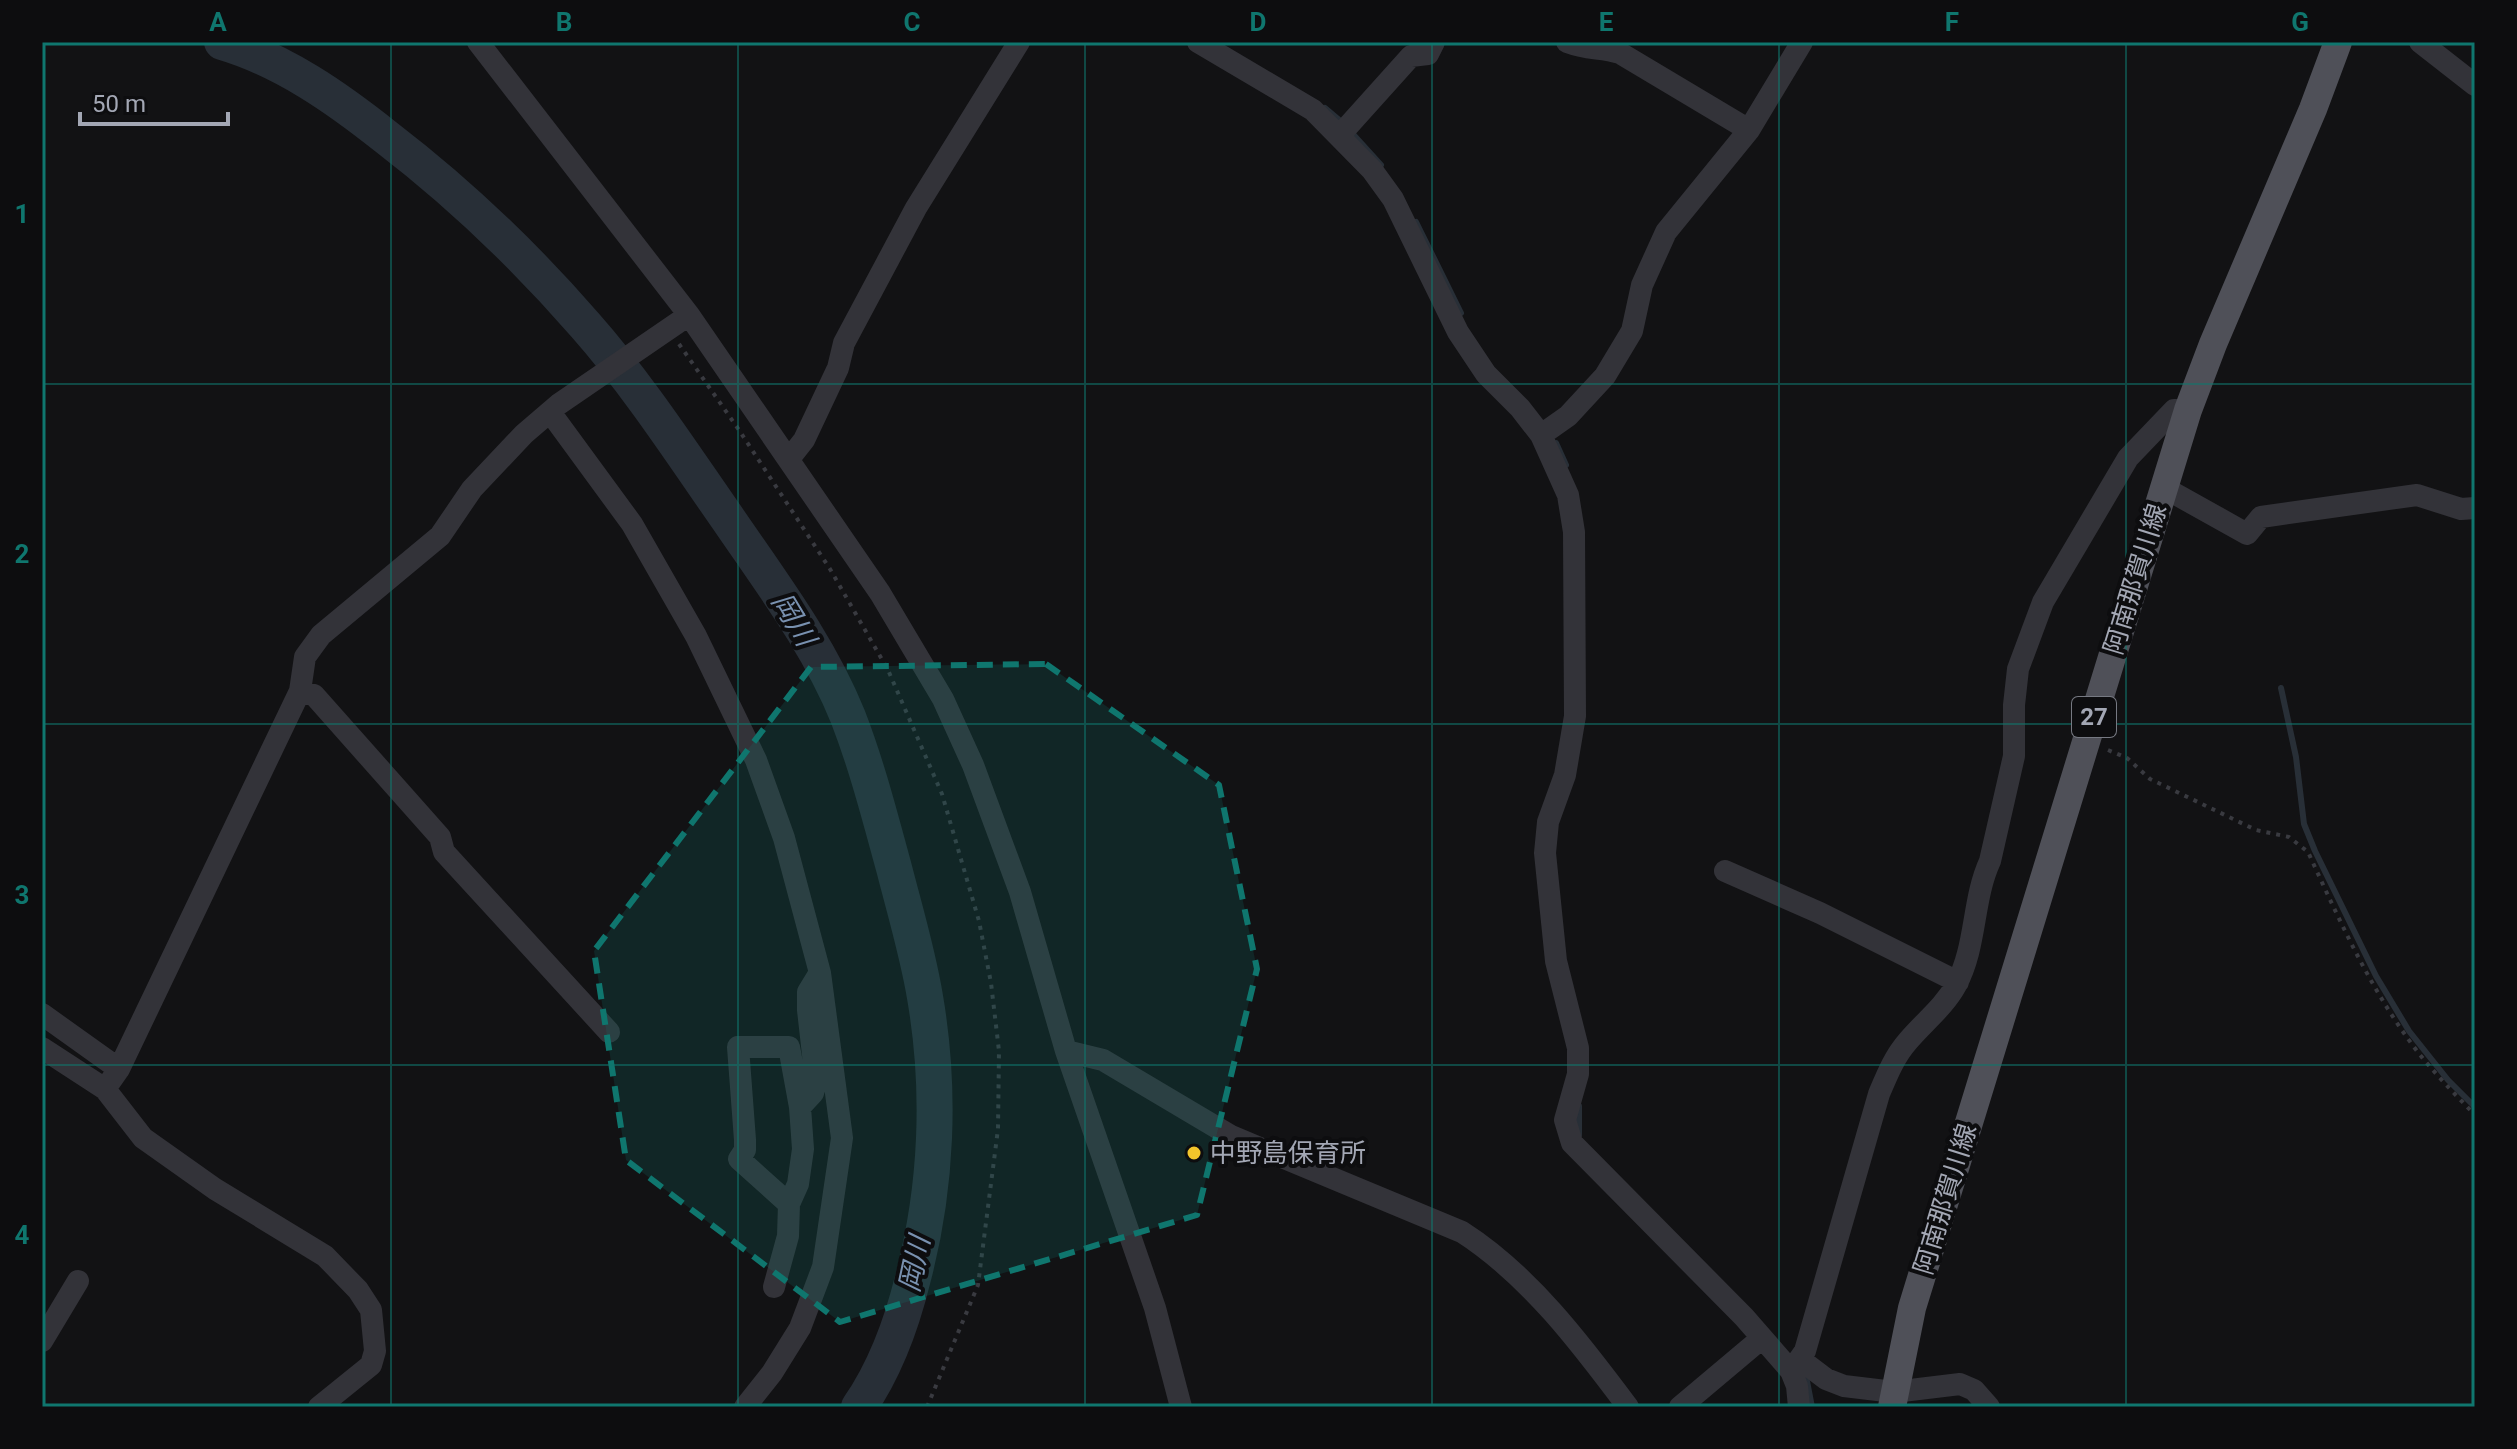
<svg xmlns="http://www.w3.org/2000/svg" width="2517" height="1449" font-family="Roboto,'Noto Sans JP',sans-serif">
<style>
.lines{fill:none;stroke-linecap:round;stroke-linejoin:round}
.stream{stroke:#282f37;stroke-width:6}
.river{stroke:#282f37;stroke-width:36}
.path{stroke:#393a40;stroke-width:4;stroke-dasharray:4 6;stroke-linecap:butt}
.minor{stroke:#333339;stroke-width:22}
.major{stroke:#4f5058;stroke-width:28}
.marked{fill:#0f766e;fill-opacity:0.2;stroke:#0f766e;stroke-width:6;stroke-dasharray:16 10;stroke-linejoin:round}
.grid{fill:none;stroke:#0f766e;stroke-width:2;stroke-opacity:0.55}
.poi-dot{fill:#f3c52b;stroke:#0d0d0f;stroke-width:3}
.labels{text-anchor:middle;stroke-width:8;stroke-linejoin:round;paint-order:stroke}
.shield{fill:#0d0d0f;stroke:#767982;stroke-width:2}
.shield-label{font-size:24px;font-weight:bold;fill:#a3a7b4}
.street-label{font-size:26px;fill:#a3a7b4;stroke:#0d0d0f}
.poi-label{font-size:26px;fill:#a3a7b4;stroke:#0d0d0f;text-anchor:start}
.water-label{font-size:28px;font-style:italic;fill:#7991b0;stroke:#0d0d0f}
.neatline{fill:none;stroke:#0f766e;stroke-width:3}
.grid-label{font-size:26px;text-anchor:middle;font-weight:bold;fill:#0f766e}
</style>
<rect width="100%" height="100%" fill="#121214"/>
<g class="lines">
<!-- stream -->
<path class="stream" d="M1325 108 1344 124
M1351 132 1381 165
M1416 222 1461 313
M1556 443 1566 465
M2281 688 2296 757 2304 824 2315 851 2376 976 2409 1031 2448 1080 2475 1107
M1579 1135V1106
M1802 1373 1807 1381 1812 1407"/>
<!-- river -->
<path class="river" d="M222 42C283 60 337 98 386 137 459 193 525 256 585 325 638 385 682 453 728 519 771 582 819 645 848 717 867 766 880 817 894 868 905 911 918 954 925 997 941 1090 937 1187 913 1278 902 1323 886 1368 859 1407"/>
<!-- path -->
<path class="path" d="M679 344 739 430 830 569 888 670 942 794 979 921 991 983 999 1051 998 1129 978 1285 927 1407
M2108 750 2127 758 2150 779 2256 830 2289 837 2308 852C2337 915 2366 980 2406 1036 2426 1065 2451 1090 2475 1115"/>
<!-- minor -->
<path class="minor" d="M478 42 689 315 880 593 943 699 973 765 1020 892 1066 1051 1155 1308 1181 1407
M1198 42 1313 110 1372 170 1393 199 1458 332 1486 374 1520 408 1541 435 1568 495 1574 532 1575 716 1565 775 1548 822 1545 853 1556 961 1578 1048V1074L1565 1120 1572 1143 1744 1317 1791 1371 1797 1386 1799 1407
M1567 42C1588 50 1600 47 1620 53L1749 130
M2420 42 2475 85
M1340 135 1411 56 1428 54 1434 42
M550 412 632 524 696 636 756 760 784 838 820 973 842 1138 823 1267 800 1328 772 1373 745 1407
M1541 435 1568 416 1605 376 1632 331 1642 285 1666 232 1749 130 1802 42
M789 459 804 440 838 368 844 343 916 208 1019 42
M2163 487 2247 534 2261 517 2417 495 2461 509 2475 508
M300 691 314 695 440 837 444 852 609 1032
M1725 871 1820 913 1958 982
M42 1014 119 1069
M42 1048 105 1089 119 1069 300 691 305 657 321 635 440 536 472 489 524 434 559 404 689 315
M1066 1051 1103 1060 1231 1136 1462 1232C1529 1275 1581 1344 1628 1407
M105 1089 143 1138 215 1189 325 1256 358 1290 371 1310 375 1351 371 1365 319 1407
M789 1204 739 1159 745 1150V1140L738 1047H789L800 1107
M774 1287 788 1236 789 1204 798 1184 803 1149 800 1107 813 1093 816 1081 808 1010V992L819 974
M42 1341 78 1281
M1801 1360 1826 1379 1844 1386 1894 1392 1960 1384 1974 1390 1989 1407
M1791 1371 1805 1351 1879 1094C1887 1075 1894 1057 1908 1041 1924 1022 1944 1007 1956 985 1977 946 1972 900 1990 861L2014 756V705L2018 669 2043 602 2128 458 2174 410H2188
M1680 1407 1762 1338"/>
<!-- major -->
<path class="major" d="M1892 1407 1912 1308 2188 410 2213 344 2313 109 2338 42"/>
</g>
<!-- marked area -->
<path class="marked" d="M1046 664 1219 785 1257 969 1197 1215 840 1322 626 1160 594 951 811 667Z"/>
<!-- grid -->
<path class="grid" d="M391 42V1407M738 42V1407M1085 42V1407M1432 42V1407M1779 42V1407M2126 42V1407M42 384H2475M42 724H2475M42 1065H2475"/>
<!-- markers -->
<circle class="poi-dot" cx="1194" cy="1153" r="8"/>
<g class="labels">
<!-- shield labels -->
<rect class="shield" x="2072" y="697" width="44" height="40" rx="6"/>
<g class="shield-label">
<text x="2094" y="725">27</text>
</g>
<!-- street labels -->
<g class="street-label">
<text transform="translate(2135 579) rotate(-73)" y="9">阿南那賀川線</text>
<text transform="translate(1945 1199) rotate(-73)" y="9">阿南那賀川線</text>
</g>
<!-- poi labels -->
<g class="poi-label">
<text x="1210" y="1162">中野島保育所</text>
</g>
<!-- water labels -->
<g class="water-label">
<text transform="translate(794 619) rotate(59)" y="10">岡川</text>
<text transform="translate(914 1264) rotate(-78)" y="10">岡川</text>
</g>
</g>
<!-- border -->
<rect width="2517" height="1449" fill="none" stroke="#0d0d0f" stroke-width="88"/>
<!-- scale -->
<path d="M80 112v12h148v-12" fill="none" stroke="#a3a7b4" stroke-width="4"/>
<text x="92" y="112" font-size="24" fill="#a3a7b4" stroke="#0d0d0f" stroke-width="6" paint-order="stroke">50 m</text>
<rect x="44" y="44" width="2429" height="1361" class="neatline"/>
<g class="grid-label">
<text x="218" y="31">A</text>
<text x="564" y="31">B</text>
<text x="912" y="31">C</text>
<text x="1258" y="31">D</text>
<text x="1606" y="31">E</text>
<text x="1952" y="31">F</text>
<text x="2300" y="31">G</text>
<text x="22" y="223">1</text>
<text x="22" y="563">2</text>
<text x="22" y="904">3</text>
<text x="22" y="1244">4</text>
</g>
</svg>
